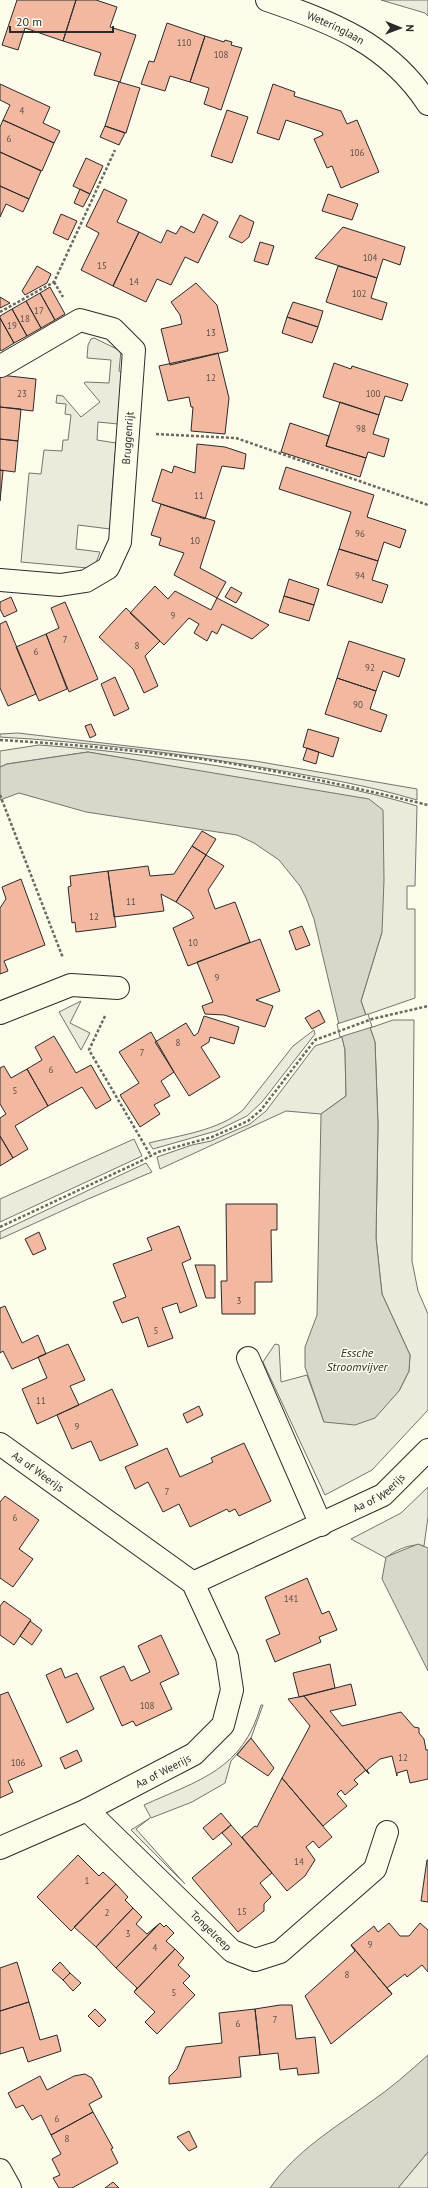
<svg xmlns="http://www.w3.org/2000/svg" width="428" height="2188" font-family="'PT Sans',sans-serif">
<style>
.green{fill:#ecebdb;stroke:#74746e}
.water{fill:#d8d7c9;stroke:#74746e}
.pier{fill:#fdfbea;stroke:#74746e}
.building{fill:#f2b8a0;stroke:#2b2b2b}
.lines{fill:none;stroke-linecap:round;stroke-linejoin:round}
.minor-casing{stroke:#2b2b2b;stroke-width:24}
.path{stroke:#6a6964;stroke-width:2.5;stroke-dasharray:3 2;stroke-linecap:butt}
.minor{stroke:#fdfbea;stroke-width:22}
.labels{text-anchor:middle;stroke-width:3;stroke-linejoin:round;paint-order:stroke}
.number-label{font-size:9px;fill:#5d4e48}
.street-label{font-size:11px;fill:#2b2b2b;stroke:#fdfbea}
.water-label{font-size:12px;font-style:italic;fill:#2b2b2b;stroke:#fdfbea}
</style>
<rect width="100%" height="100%" fill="#fdfbea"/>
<!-- green -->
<path class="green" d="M381 0H428V16L425 13Z
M94 338 121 351 119 371 123 373 118 424 98 422 97 440 116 443 111 506 114 509 110 529 78 525 76 549 100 552 96 563 88 568 21 562 29 473 41 474 44 450 62 451 63 440H68L71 415 65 414 66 404 56 403 57 395 63 396 81 417 100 402 84 383 86 382 109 383 111 360 87 358 88 345 91 339Z
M18 733 255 761 417 789V800C367 785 317 777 266 768 177 753 89 742 0 737V734Z
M39 745C112 750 184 760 256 772 311 781 364 790 417 806L415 886H407V909H415V998L366 1015 361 1001 382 932 226 776 88 752 7 764 0 767V751Z
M81 1001 70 1023 90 1033 81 1050 59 1012Z
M393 1020H414L412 1261 418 1291 428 1314V1410L372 1470 325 1495 263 1362 275 1344 279 1345 281 1382 307 1375 324 1422 399 1391 409 1371 410 1355 382 1294 376 1238 378 1125 375 1042 370 1028Z
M314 1030 315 1034 262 1102 247 1116 216 1131 153 1149 149 1143C181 1135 217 1131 243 1110L293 1046Z
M342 1037 345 1050 346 1096 321 1114 286 1111 160 1169 157 1157 192 1145 211 1141 250 1124 266 1111 315 1046Z
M134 1139 142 1156 0 1222V1199Z
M146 1163 152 1172 88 1199 0 1239V1232Z
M428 1487V1517L424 1546C413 1542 393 1551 386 1558L351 1539 401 1513Z
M261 1705H263L251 1738 231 1761 225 1783 192 1802 151 1818 144 1805C199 1780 243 1770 261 1705Z
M150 1818 136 1829 185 1884 131 1830Z
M428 2152V2188H398Z"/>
<!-- water -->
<path class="water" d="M88 752 369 799 383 810 384 880 382 932 361 1001 375 1042 378 1124 376 1238 382 1294 410 1355 409 1371 399 1391 375 1418 355 1425 324 1422 305 1367V1347L317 1315 321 1114 346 1096 345 1050 314 919 306 898 300 886 279 860 254 843 237 835 86 812 19 793 0 800V767L7 764Z
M418 1544 428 1548V1671L382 1579 386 1557Z
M428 2055V2152L398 2188H270C296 2151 333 2129 369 2103 390 2089 409 2072 428 2055Z"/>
<!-- pier -->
<path class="pier" d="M368 1014 372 1027 340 1037 337 1024Z"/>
<!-- building -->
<path class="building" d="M17 0H76L63 41 25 28 18 50 2 45Z
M76 0H96L117 7 110 27 136 35 120 82 94 75 101 53 63 41Z
M167 23 205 36 190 82 170 76 165 91 141 84 149 61 154 62Z
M205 36 224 42 225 40 232 42 231 45 242 48 221 110 204 104 209 88 190 82Z
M119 82 140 88 126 133 105 126Z
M0 84 50 107 43 123 60 131 54 143 3 120 10 105 0 100Z
M273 84 295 92 294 96 341 111 347 124 357 120 379 172 341 188 332 166 327 168 314 139 323 135 322 132 286 120 279 140 257 133Z
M227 110 248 117 232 163 211 156Z
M3 120 54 143 42 171 0 152V127Z
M105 126 125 133 119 145 100 137Z
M0 152 41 171 29 199 0 186Z
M86 158 103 166 90 194 73 186Z
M0 186 29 199 23 212 6 204 0 217Z
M80 189 90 194 83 207 74 203Z
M104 189 127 200 117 222 139 232 113 286 81 270 99 233 86 226Z
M328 194 358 204 352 220 322 211Z
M61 214 77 221 68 240 53 233Z
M203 214 218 222 198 263 185 257 171 285 157 279 146 302 113 286 139 232 161 243 167 230 176 234 181 226 194 233Z
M240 215 254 222 249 237 242 243 229 237Z
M343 227 405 247 400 265 383 259 377 278 315 258Z
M260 242 274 246 268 265 254 261Z
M37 266 51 274 47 283 25 295 22 291Z
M338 266 377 278 371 298 387 303 382 320 326 302Z
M196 283 217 305 228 351 170 365 161 329 182 324 180 315 171 302Z
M50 287 65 314 55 320 40 293Z
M40 293 55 320 41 328 26 301Z
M0 297 10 303 0 308Z
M26 301 41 328 27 336 12 309Z
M293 302 323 311 318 327 287 317Z
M12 309 27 336 14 343 0 318V316Z
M287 317 318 327 312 343 282 333Z
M0 318 14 343 1 351 0 349Z
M218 353 229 398 225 434 191 431 193 407H191L189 397 168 401 159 366Z
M334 363 351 369 352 366 408 384 402 401 385 396 379 415 323 397Z
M0 375 36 379 33 411 0 407Z
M340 402 379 415 373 434 389 439 384 457 368 452 366 458 326 446Z
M0 407 21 409 18 441 0 439Z
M290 423 329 436 326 446 366 458 360 477 281 452Z
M0 439 18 441 15 472 0 470Z
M197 444 225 447 246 454 244 469 222 466 205 519 152 501 162 469 172 473 174 466 195 473Z
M286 467 374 495 367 517 406 530 400 548 384 542 378 561 339 549 351 512 279 489Z
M0 470 3 471 0 501Z
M161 504 215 521 200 568 226 582 217 598 174 575 184 553 159 545 161 538 151 535Z
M339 549 378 561 372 580 388 585 382 603 327 585Z
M289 579 319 589 314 605 284 596Z
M155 586 168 599 175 591 211 610 217 598 269 625 252 639 222 624 217 634 212 631 207 641 194 633 199 624 189 618 164 645 130 613Z
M231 587 242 593 236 603 225 597Z
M284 596 314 605 309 621 279 612Z
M11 597 17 611 4 617 0 609V602Z
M65 602 98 679 69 692 46 634 59 628 51 608Z
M126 608 160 641 145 656 158 686 144 693 133 669 99 637Z
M6 621 36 694 8 706 0 688V624Z
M46 634 67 689 39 701 16 647Z
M349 641 405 659 399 677 383 671 376 691 337 678Z
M115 677 129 709 114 716 101 684Z
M337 678 376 691 370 709 387 715 381 732 325 714Z
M91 724 96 735 90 738 85 726Z
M308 729 339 738 333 757 303 747Z
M307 748 319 752 316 764 303 760Z
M202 831 216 839 206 855 192 846Z
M192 846 206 855 176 902 161 894 164 911 114 917 108 871 148 866 150 876 174 874Z
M206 855 224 866 208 890 215 909 235 902 250 942 188 966 173 928 194 918 190 911 176 902Z
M108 871 116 927 76 932 75 922 72 923 68 887 71 886 70 876Z
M21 879 45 945 4 961 8 971 0 974V908L6 899 2 887Z
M302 926 310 945 296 950 289 931Z
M260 939 280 991 256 1000 273 1006 265 1027 224 1015 205 1014 202 1006 213 1002 197 962Z
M319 1010 325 1022 312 1029 305 1018Z
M204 1016 239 1027 234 1044 210 1037 209 1042 201 1047 220 1077 189 1096 155 1042 186 1023 194 1036 198 1033Z
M151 1032 174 1072 161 1081 170 1096 154 1105 160 1114 140 1127 120 1095 139 1083 119 1052Z
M54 1036 76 1073 91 1065 111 1100 96 1109 82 1087 48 1106 27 1069 42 1060 35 1047Z
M4 1066 11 1078 27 1069 48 1106 15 1126 28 1149 13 1158 0 1136V1118L6 1114 0 1104V1068Z
M0 1136 13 1158 0 1166Z
M226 1204H277V1230H271L272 1282H255V1314H222L221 1281H227Z
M179 1226 191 1259 182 1263 197 1306 180 1313 177 1303 162 1308 173 1338 148 1347 138 1317 122 1323 113 1302 126 1297 113 1264 152 1250 147 1238Z
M39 1232 46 1249 33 1255 25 1239Z
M195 1265H215V1298H206Z
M5 1306 22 1343 38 1335 46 1354 12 1369 3 1351 0 1353V1308Z
M68 1344 85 1380 70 1386 79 1405 37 1424 22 1389 47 1378 38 1357Z
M112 1389 138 1445 100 1461 91 1441 72 1449 57 1415Z
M199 1406 203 1415 187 1423 183 1414Z
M244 1443 271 1501 239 1516 235 1509 229 1512 227 1509 190 1527 179 1504 163 1512 148 1482 135 1489 125 1467 167 1448 180 1477 213 1462 211 1458Z
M5 1496 39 1520 19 1549 33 1559 13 1587 0 1578V1502Z
M307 1578 322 1614 329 1611 337 1630 319 1637 321 1642 275 1662 266 1640 280 1634 265 1597Z
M4 1601 31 1620 14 1645 0 1635V1606Z
M30 1621 42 1630 32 1645 20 1636Z
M161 1635 179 1674 160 1683 172 1709 136 1726 133 1721 122 1726 100 1677 124 1666 131 1681 150 1672 138 1646Z
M330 1664 335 1688 299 1697 293 1673Z
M61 1668 65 1678 77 1673 94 1709 67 1723 46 1675Z
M351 1684 356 1705 330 1711 342 1726 401 1712 414 1727 419 1728V1733L424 1739 426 1750H428V1779L410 1783 407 1770 397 1773V1776L392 1756 380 1759 367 1770 369 1774 304 1696Z
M8 1692 42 1766 8 1781 13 1792 0 1798V1695Z
M304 1696 369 1774 366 1770 354 1780 358 1784 345 1795 341 1790 337 1794 347 1806 323 1826 282 1778 310 1726 288 1699Z
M251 1738 274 1768 268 1776 237 1755Z
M77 1750 82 1761 65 1769 60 1758Z
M282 1778 332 1837 319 1848 313 1841 306 1847 315 1860 305 1876 287 1891 242 1837 255 1826 257 1827Z
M221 1813 231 1825 213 1840 203 1828Z
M231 1825 272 1873 260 1883 271 1897 264 1904V1911L238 1932 192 1878 232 1844 222 1833Z
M78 1855 99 1876 103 1872 116 1884 71 1931 37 1897Z
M427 1860H428V1902L421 1901Z
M116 1884 128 1897 125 1900 133 1908 96 1947 74 1927Z
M133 1908 142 1917 136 1924 147 1934 160 1923 116 1968 96 1947Z
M160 1923 164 1927 166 1925 174 1933 166 1941 175 1949 134 1992 137 1988 116 1968Z
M389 1923 400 1936H409L420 1923 428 1930V1972L422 1965 407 1977 405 1974 387 1988 392 1994 351 1945 374 1926 378 1932Z
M351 1945 392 1994 331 2044 305 1996 355 1951Z
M175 1949 184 1958 178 1965 190 1976 183 1983 195 1995 157 2034 145 2022 155 2012 134 1992Z
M17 1962 29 2002 0 2011V1968Z
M60 1962 70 1973 63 1980 52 1970Z
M70 1973 81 1983 73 1991 63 1980Z
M29 2002 40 2040 57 2035 61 2051 28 2062 23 2047 0 2054V2011Z
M280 2005H292L296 2039 315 2037 319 2073 298 2075 297 2068 280 2070 278 2053 260 2055 255 2009Z
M95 2009 106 2020 99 2027 88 2016Z
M255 2009 260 2055 239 2057 241 2077 169 2084V2077L177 2069 186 2047 222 2043 219 2013Z
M85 2074 92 2078 102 2097 89 2104 93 2112 51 2135 41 2115 32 2120 23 2105 16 2108 8 2093 40 2076 47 2090 74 2076Z
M93 2112 113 2148 111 2149 118 2163 72 2188H59L53 2178 60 2175 52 2159 61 2154 51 2135Z
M189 2131 197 2147 189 2151 177 2137Z
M113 2182 119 2188H105Z"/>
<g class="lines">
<defs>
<g id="minor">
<path id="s1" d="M267 0C332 22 389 44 428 104"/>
<path id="s2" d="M0 580 60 585 86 581 108 568 120 542 134 350 113 329 80 320 1 366"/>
<path d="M0 1013 71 985 118 988"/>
<path d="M248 1358 321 1525"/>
<path id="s3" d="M0 1444 193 1583 227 1657 232 1690 223 1725 194 1754 87 1810 0 1848"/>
<path id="s4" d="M193 1583 383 1495 428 1450"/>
<path id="s5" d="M87 1810 232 1951 255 1960 280 1952 375 1869 387 1832"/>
<path d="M0 2170 10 2188"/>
</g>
</defs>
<!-- minor casing -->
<use href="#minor" class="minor-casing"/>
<!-- path -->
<path class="path" d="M54 282 63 297
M0 312 54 282 115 150
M156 434 236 438 428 505
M0 740C68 744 135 750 202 759 278 770 353 787 428 805
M0 795 63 958
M105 1016 89 1050 151 1156
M0 1227 141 1161 158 1152 212 1137 248 1121 261 1110 315 1040 372 1019 428 1006"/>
<!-- minor -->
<use href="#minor" class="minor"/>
</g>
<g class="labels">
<!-- number labels -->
<g class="number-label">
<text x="184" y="46">110</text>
<text x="221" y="58">108</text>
<text x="22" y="114">4</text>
<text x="9" y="142">6</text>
<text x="357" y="156">106</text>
<text x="370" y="261">104</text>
<text x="102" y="269">15</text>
<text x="134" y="285">14</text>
<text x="359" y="297">102</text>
<text x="39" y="314">17</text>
<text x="25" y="322">18</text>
<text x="12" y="329">19</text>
<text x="211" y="336">13</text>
<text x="211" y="381">12</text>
<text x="22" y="397">23</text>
<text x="373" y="397">100</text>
<text x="361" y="432">98</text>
<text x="199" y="499">11</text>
<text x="360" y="537">96</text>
<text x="195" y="544">10</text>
<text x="360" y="579">94</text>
<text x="173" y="619">9</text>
<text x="65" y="643">7</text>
<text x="137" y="649">8</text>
<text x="36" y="655">6</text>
<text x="370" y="671">92</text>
<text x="358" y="708">90</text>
<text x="131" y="905">11</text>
<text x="94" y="920">12</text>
<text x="193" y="946">10</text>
<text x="217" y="981">9</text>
<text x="178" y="1046">8</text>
<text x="142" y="1056">7</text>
<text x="51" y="1073">6</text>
<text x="15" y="1094">5</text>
<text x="239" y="1304">3</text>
<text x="156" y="1334">5</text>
<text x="41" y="1404">11</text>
<text x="77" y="1430">9</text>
<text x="167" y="1495">7</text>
<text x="15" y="1521">6</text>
<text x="291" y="1602">141</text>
<text x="147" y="1709">108</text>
<text x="403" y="1761">12</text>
<text x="18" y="1766">106</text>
<text x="299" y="1865">14</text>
<text x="87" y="1884">1</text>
<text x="242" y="1915">15</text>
<text x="107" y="1916">2</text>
<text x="128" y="1937">3</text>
<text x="370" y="1948">9</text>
<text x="155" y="1951">4</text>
<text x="347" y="1978">8</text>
<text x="174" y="1996">5</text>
<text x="275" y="2023">7</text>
<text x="238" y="2027">6</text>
<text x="57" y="2122">6</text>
<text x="67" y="2142">8</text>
</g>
<!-- street labels -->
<g class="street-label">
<text dy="4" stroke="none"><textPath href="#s1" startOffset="74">Weteringlaan</textPath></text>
<text dy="4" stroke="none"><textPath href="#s2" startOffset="245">Bruggenrijt</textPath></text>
<text dy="4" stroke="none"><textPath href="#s3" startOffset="47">Aa of Weerijs</textPath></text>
<text dy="4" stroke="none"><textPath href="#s4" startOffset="207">Aa of Weerijs</textPath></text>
<text transform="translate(163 1771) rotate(-27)" y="4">Aa of Weerijs</text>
<text dy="4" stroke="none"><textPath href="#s5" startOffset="173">Tongelreep</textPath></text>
</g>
<!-- water labels -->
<g class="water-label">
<text x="357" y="1357">Essche<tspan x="357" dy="14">Stroomvijver</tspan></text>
</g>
</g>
<!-- north arrow -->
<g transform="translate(400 28) rotate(91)" stroke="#fdfbea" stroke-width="3" paint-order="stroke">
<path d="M0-3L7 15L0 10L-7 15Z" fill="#2b2b2b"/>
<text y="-6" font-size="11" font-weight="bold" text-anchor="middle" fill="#2b2b2b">N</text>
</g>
<!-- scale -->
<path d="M10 26v6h103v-6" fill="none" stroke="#2b2b2b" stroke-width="2"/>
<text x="16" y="26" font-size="12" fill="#2b2b2b" stroke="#fdfbea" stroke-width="3" paint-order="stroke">20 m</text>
</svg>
